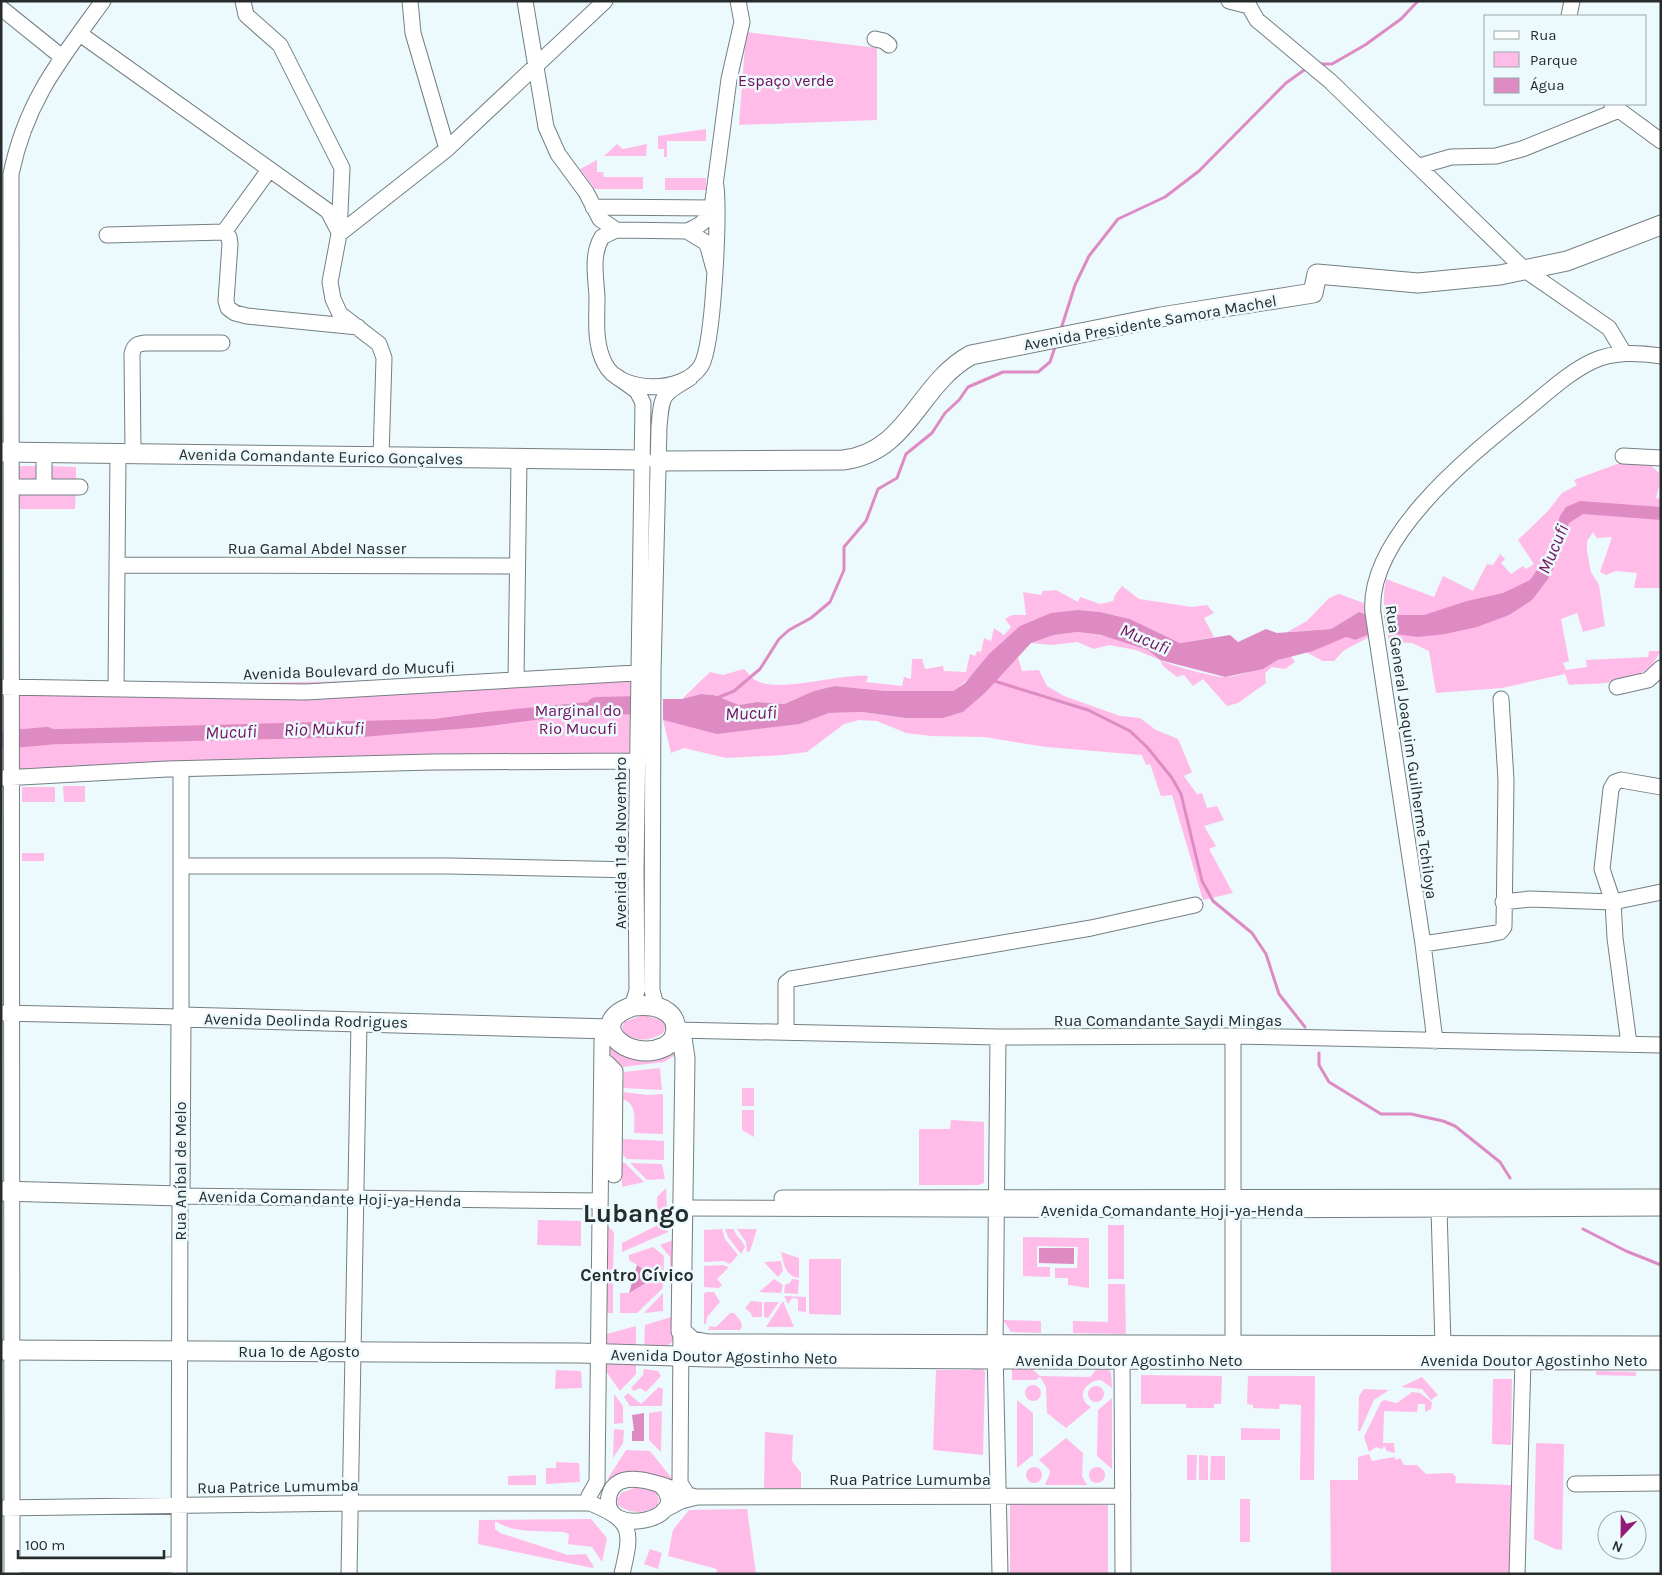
<svg xmlns="http://www.w3.org/2000/svg" width="1662" height="1575" font-family="Karla,sans-serif">
<style>
.green{fill:#ffbce8}
.water{fill:#de8bc4}
.lines{fill:none;stroke-linecap:round;stroke-linejoin:round}
.stream{stroke:#de8bc4;stroke-width:3}
.river{stroke:#de8bc4;stroke-width:18}
.minor-casing{stroke:#747f83;stroke-width:17}
.major-casing{stroke:#747f83;stroke-width:21}
.minor{stroke:#fff;stroke-width:15}
.major{stroke:#fff;stroke-width:19}
.labels{text-anchor:middle;stroke-width:5;stroke-linejoin:round;paint-order:stroke}
.park-label{font-size:16px;fill:#720e5c;stroke:#ecf9fd}
.street-label{font-size:16px;fill:#262b2c;stroke:#ecf9fd}
.water-label{font-size:18px;font-style:italic;fill:#74125e;stroke:#ecf9fd}
.neighbourhood-label{font-size:18px;font-weight:bold;fill:#262b2c;stroke:#ecf9fd}
.town-label{font-size:26px;font-weight:bold;fill:#262b2c;stroke:#ecf9fd}
</style>
<rect width="100%" height="100%" fill="#ecf9fd"/>
<!-- green -->
<path class="green" d="M746 32 877 48V120L739 125Z
M706 129V141H667V157H664V149H658V136Z
M617 144 623 149 647 144 646 156H604Z
M597 160V172H603L604 177H643V189H595L580 169Z
M665 178H706V190H665Z
M1617 464H1649L1659 473V486L1656 498 1661 499V588H1634L1637 573 1616 571 1606 575 1600 572 1612 537 1597 538 1593 532 1587 541V551L1591 572 1599 585 1605 626 1583 632 1577 613 1561 619 1569 661 1563 663 1566 670 1587 667 1586 660 1648 657 1649 651H1660C1645 688 1602 682 1569 685L1565 674 1502 688 1436 693 1429 651 1412 643 1389 642C1384 621 1382 600 1386 579L1434 597 1443 576 1473 591 1487 564 1493 565 1500 554 1505 559 1501 563 1511 574 1523 566 1526 569 1534 564 1518 540 1548 511 1562 493 1577 485 1574 480Z
M19 466H41V484L19 483Z
M47 466 76 467V484L47 483Z
M19 489H76L75 509H19Z
M1122 586 1139 599 1192 607 1207 605 1214 613 1204 618 1214 637 1180 643 1130 619 1100 612 1078 610 972 676 953 691H886L835 686 797 698 784 704 757 702 739 705 714 695 701 694 682 699 710 672 723 675 744 669C747 672 751 677 755 680 777 694 840 673 868 676L866 682 902 686 904 677 911 679 912 659H922L925 669 943 666 944 671 966 672 970 654 975 656 977 651 981 652 984 638 991 641 994 628 1004 635 1011 627 1005 619 1012 615H1026L1023 592 1041 595 1043 591 1056 590 1078 602 1080 597 1100 604 1113 601 1115 595Z
M1339 594 1364 603 1368 615 1359 612 1331 629 1287 632 1307 621 1329 598Z
M1077 632C1100 635 1127 638 1148 650 1152 652 1155 657 1160 660 1169 665 1216 678 1226 677 1250 675 1269 662 1291 656L1295 662 1285 669 1272 667 1265 673 1266 683 1238 703 1227 706 1203 679 1193 686 1184 675 1177 677 1163 666 1160 660 1136 650 1109 645 1094 649 1077 642 1051 645 1031 643 1054 635Z
M1370 634 1369 637 1343 651 1334 661H1323L1306 652 1346 637 1355 640Z
M1018 657 1022 671 1039 670 1047 686 1064 696 1120 716 1140 718 1156 730 1178 739 1192 772 1184 776 1197 794 1202 793 1207 808 1217 806 1224 820 1204 826 1216 846 1209 849 1233 893 1203 900 1172 795 1161 796 1150 764 1146 765 1142 755 1046 747 984 737 931 736 906 733 877 721 859 720 844 724 807 752 784 755 726 758 684 748 671 753 663 720 687 726 800 724 829 713 862 712 906 718H943L963 712 985 693Z
M631 666 629 769 363 771 1 783V681L159 685 402 680Z
M63 786H85V802H64Z
M22 787H55V802H22Z
M22 853H44V861H22Z
M643 1015 662 1020 665 1028 663 1033C651 1041 636 1042 624 1033L622 1028 624 1022Z
M608 1045 676 1046 679 1053 664 1062 623 1067 607 1052Z
M660 1068 662 1090 623 1088 624 1072Z
M742 1088H754V1106H742Z
M624 1092 647 1095 663 1094V1134L634 1133C634 1120 638 1105 623 1099Z
M742 1110H754V1137L742 1130Z
M951 1120 984 1122V1183L979 1185H919V1129H950Z
M623 1139 664 1141V1160L627 1159 623 1155Z
M622 1163H625L644 1182 622 1187Z
M630 1163 662 1164 665 1179 647 1180Z
M666 1188 668 1232 622 1252V1243L658 1225 657 1197Z
M538 1220 581 1221V1246L537 1245Z
M605 1224 614 1232 613 1274H605Z
M1108 1225H1124V1279H1108Z
M722 1229 725 1239 738 1255 730 1264 724 1261 704 1262V1230Z
M725 1229H734C735 1236 743 1240 745 1247L741 1254 728 1237Z
M737 1229H757L750 1251 747 1252 746 1242Z
M1023 1237 1089 1238V1288L1068 1285V1278H1055V1268H1077L1078 1247 1037 1246V1267H1050V1277L1023 1276Z
M678 1238 676 1295H671L670 1257 660 1245Z
M653 1247 664 1256 663 1288 637 1313H620V1293H629L657 1277 629 1260V1255Z
M781 1252 799 1258V1278C785 1276 784 1264 781 1252Z
M809 1259H841V1315L809 1314Z
M781 1261 783 1271 778 1277 764 1262Z
M723 1265 729 1267 717 1279 722 1285 719 1288 704 1287V1266Z
M604 1278H613V1313H607V1316L604 1317Z
M774 1279 783 1285 781 1293 759 1292Z
M792 1279 799 1280 798 1294 784 1293 785 1285 790 1283Z
M1108 1284H1125L1126 1334 1073 1333V1321L1108 1322Z
M706 1292H714L720 1302 707 1317 706 1324H704V1294Z
M663 1293V1311L644 1313Z
M784 1296 806 1297V1312L798 1311V1299L792 1298 788 1304Z
M751 1301 762 1302V1317H752L751 1313 745 1308Z
M783 1301 794 1327H766Z
M764 1302H779L768 1318 764 1317Z
M676 1304 675 1338C668 1350 657 1347 644 1347L645 1325 671 1317V1305Z
M730 1313H734L740 1320 742 1326 740 1330H708L710 1326 716 1327Z
M1003 1320 1041 1321V1333L1011 1332Z
M636 1326V1347L606 1343 603 1335Z
M603 1360H636V1374L620 1391 603 1367Z
M977 1364H979L985 1372 983 1455 933 1450 936 1370H973Z
M1012 1368H1031L1040 1376 1090 1377 1096 1370 1106 1369 1111 1372 1112 1388 1101 1380C1085 1380 1075 1398 1091 1407L1066 1428 1047 1413 1046 1387 1040 1377 1036 1380H1012Z
M644 1369 658 1371 661 1376 646 1392 640 1388 634 1391 631 1388 643 1375Z
M556 1370 581 1371 582 1388 555 1389Z
M1596 1371 1636 1372V1376L1596 1375Z
M1141 1375 1222 1376 1221 1404H1214V1408H1186V1404H1141Z
M1248 1376H1315L1314 1480H1300L1301 1405 1280 1404 1279 1409 1253 1408V1405L1247 1404Z
M1422 1377 1438 1395 1431 1400 1422 1389 1401 1387Z
M1493 1379H1512L1511 1445 1492 1444Z
M1025 1393a8 8 0 1 1 16 0a8 8 0 1 1-16 0Z
M1088 1394a8 8 0 1 1 16 0a8 8 0 1 1-16 0Z
M659 1387 663 1389 662 1406H630L624 1397 628 1393 641 1404Z
M1364 1389 1389 1390 1374 1400 1360 1431H1358L1359 1396Z
M1412 1392 1420 1393 1432 1402 1431 1409 1425 1412V1404H1418L1417 1412 1384 1411 1383 1443H1394L1395 1453 1387 1451 1384 1446 1382 1449 1376 1447 1369 1452 1364 1437 1381 1402 1384 1400 1397 1403Z
M614 1394 623 1406V1423L614 1424Z
M1112 1398V1469L1097 1456 1098 1410Z
M1017 1400 1033 1413V1455L1017 1468Z
M662 1411 661 1452 649 1440V1413Z
M1241 1428 1280 1429V1440H1241Z
M614 1429 624 1430 623 1443 613 1458Z
M765 1432 793 1435 792 1461 801 1473V1488H764Z
M1066 1438 1083 1453 1082 1476 1087 1485H1045L1050 1473 1049 1469 1039 1460Z
M1536 1443 1564 1444 1562 1550 1555 1549 1534 1539Z
M626 1450 650 1451 674 1481 673 1486C651 1472 631 1469 607 1480Z
M1369 1454 1372 1461 1394 1457 1396 1460 1400 1458 1404 1465H1417L1426 1474 1452 1473 1456 1477 1455 1483 1511 1485V1574H1331L1330 1480H1358V1457Z
M1187 1455H1197L1196 1480H1187Z
M1199 1455 1208 1456V1480H1199Z
M1211 1456H1225V1480H1210Z
M556 1462 579 1463 580 1482 546 1484V1468H556Z
M1026 1475a8 8 0 1 1 16 0a8 8 0 1 1-16 0Z
M1089 1475a8 8 0 1 1 16 0a8 8 0 1 1-16 0Z
M536 1475V1485H508V1476Z
M637 1487 656 1492 659 1500 657 1506C646 1514 630 1514 618 1505L617 1500 621 1493Z
M1240 1499H1250V1542H1240Z
M1010 1504 1108 1505V1574H1010Z
M747 1509 756 1574H716L717 1569 668 1556 673 1530 689 1510Z
M591 1519 607 1538 602 1562 592 1547 568 1544 569 1534 564 1532C541 1530 514 1534 495 1521V1529L500 1533 568 1555 586 1554 594 1567 592 1568 478 1544 479 1520Z
M650 1549 662 1553 658 1569 644 1564Z"/>
<!-- water -->
<path class="water" d="M1580 501 1661 507V520L1583 514 1569 523 1557 561 1548 579 1532 600 1509 615 1477 627 1445 634 1418 637 1387 633 1384 615H1424L1467 601 1503 593 1530 580 1546 557 1560 516 1566 507Z
M1078 610 1100 612 1130 619 1180 643 1230 635 1238 642 1266 629 1277 633 1331 629 1359 612 1368 615 1370 634 1355 640 1346 637 1313 651 1278 660 1263 669 1225 677 1160 660 1148 650 1101 635 1077 632 1054 635 1031 643 985 693 963 712 943 718H906L862 712 829 713 800 724 717 734 663 720V699H682L701 694 714 695 739 705 757 702 784 704 814 691 835 686 886 691H953L965 683 989 654 1020 626 1051 613Z
M619 699 620 709 481 727 362 737 23 745V730L434 719 486 712Z
M1039 1248H1074V1264L1039 1263Z
M637 1265 648 1272V1282L629 1293Z
M644 1413V1441H632V1431H634L632 1415Z"/>
<g class="lines">
<!-- stream -->
<path class="stream" d="M1317 64H1332L1365 45 1401 19 1418 1
M1061 329 1075 285 1089 256 1118 219 1165 197 1199 171 1286 83 1307 68
M991 680 1088 710 1130 731 1147 747 1172 778 1181 794 1202 881 1213 901 1252 933 1266 954 1279 994 1305 1027
M717 698 734 691 760 669 779 639 789 630 811 618 830 602 844 570V547L866 521 878 489 897 478 906 454 932 433 945 413 959 400 968 387 1003 372H1038L1050 362 1055 347
M1319 1053V1065L1329 1082 1381 1114H1411L1443 1121 1455 1126 1500 1162 1510 1178
M1583 1229 1626 1251 1661 1265"/>
<!-- river -->
<path class="river" d="M596 706 646 705
M1 740 47 736"/>
<defs>
<path id="minor" d="M243 1 246 15 280 45 342 168 339 234 330 282 333 299 340 314 379 344 384 358 381 457
M410 1 413 33 447 149
M525 1 546 127 558 154 586 192 600 219 616 230
M1229 1 1249 6 1257 20 1330 81 1525 270 1609 328 1624 353
M1 8 62 57
M1569 16 1572 1
M80 34 328 211 339 232
M875 39 884 41 889 45
M1612 105 1661 141
M1420 166 1451 157 1496 156 1522 149 1619 110
M593 207 712 208
M687 231C700 226 707 221 712 208L729 79 742 22 738 1
M224 232 269 170
M339 234 447 149 605 1
M107 235 224 232 229 237 230 244 226 301 228 308 235 313 247 316 358 327
M714 269 708 247 705 242 687 231 616 230 602 237C591 255 596 277 597 297 597 318 594 344 605 364 620 394 683 394 701 366 714 344 719 216 716 186
M616 376 637 391 643 403 636 870 637 991 633 1003 624 1009
M133 453 132 354C134 345 137 344 145 343H222
M1623 456 1661 458
M12 487H80
M44 487V452
M117 565 517 566
M516 679 519 459
M3 687 306 692 653 672
M1617 687 1648 680 1661 668
M116 689 118 453
M3 778 167 769 432 762 638 761
M181 866H449L636 870
M1503 902 1530 899 1613 902 1661 892
M1423 944 1490 934 1500 932 1504 927 1506 780 1501 699
M662 1009 655 1002 652 990 653 672 659 427C662 394 661 395 690 378
M1 1013 181 1017V769
M676 1030 998 1037 1233 1036 1661 1045
M786 1031V983L791 979 1091 928 1195 905
M1233 1036V1355
M998 1037 995 1351 1000 1574
M1435 1041 1423 944 1373 613C1366 537 1473 453 1526 410 1547 393 1569 372 1593 361 1614 351 1639 353 1661 356
M1629 1044 1615 938 1613 902 1602 869 1611 789 1615 782 1621 780 1661 787
M607 1063 615 1071 614 1175 606 1167Z
M782 1198 1661 1197
M683 1208 1233 1210 1661 1208
M1439 1209 1443 1345
M681 1331 680 1483 687 1494
M1122 1360 1123 1574
M659 1484C699 1520 599 1540 609 1496 617 1461 676 1491 695 1497
M1575 1484 1661 1483
M589 1496 597 1482 602 1041 610 1029
M1 1508 350 1503H590C634 1521 632 1531 622 1574
M664 1510 681 1501 697 1497 1123 1496
M12 1565H179
M12 1574 11 174C26 101 60 60 103 1
M179 1574 180 1196 600 1201
M349 1574 359 1021
M1517 1574 1523 1360"/>
<path id="major" d="M1 452 642 460
M658 461 843 460C909 452 918 384 971 355L1161 317 1313 293 1317 274 1418 283 1500 275 1567 261 1661 225
M634 1006C645 1005 658 1005 667 1012 680 1021 678 1041 664 1047 628 1064 582 1022 634 1006Z
M676 1030 682 1038 685 1058 681 1331 692 1341 708 1344 1661 1346
M1 1191 180 1196 181 1017 610 1029
M1 1350 579 1353 708 1357 995 1359 1661 1360"/>
</defs>
<!-- minor casing -->
<use href="#minor" class="minor-casing"/>
<!-- major casing -->
<use href="#major" class="major-casing"/>
<!-- minor -->
<use href="#minor" class="minor"/>
<!-- major -->
<use href="#major" class="major"/>
</g>
<g class="labels">
<!-- park labels -->
<g class="park-label">
<text x="786" y="86">Espaço verde</text>
<text x="578" y="716">Marginal do<tspan x="578" dy="18">Rio Mucufi</tspan></text>
</g>
<!-- street labels -->
<g class="street-label">
<text transform="translate(1150 322) rotate(-10)" y="6">Avenida Presidente Samora Machel</text>
<text transform="translate(321 456) rotate(1)" y="6">Avenida Comandante Eurico Gonçalves</text>
<text x="317" y="554">Rua Gamal Abdel Nasser</text>
<text transform="translate(349 670) rotate(-2)" y="6">Avenida Boulevard do Mucufi</text>
<text transform="translate(1412 752) rotate(82)" y="6">Rua General Joaquim Guilherme Tchiloya</text>
<text transform="translate(620 843) rotate(-90)" y="6">Avenida 11 de Novembro</text>
<text transform="translate(306 1020) rotate(1)" y="6">Avenida Deolinda Rodrigues</text>
<text x="1168" y="1026">Rua Comandante Saydi Mingas</text>
<text transform="translate(180 1171) rotate(-90)" y="6">Rua Aníbal de Melo</text>
<text transform="translate(330 1198) rotate(1)" y="6">Avenida Comandante Hoji-ya-Henda</text>
<text x="1172" y="1216">Avenida Comandante Hoji-ya-Henda</text>
<text x="299" y="1357">Rua 1º de Agosto</text>
<text transform="translate(724 1356) rotate(1)" y="6">Avenida Doutor Agostinho Neto</text>
<text x="1129" y="1366">Avenida Doutor Agostinho Neto</text>
<text x="1534" y="1366">Avenida Doutor Agostinho Neto</text>
<text x="910" y="1485">Rua Patrice Lumumba</text>
<text transform="translate(278 1486) rotate(-1)" y="6">Rua Patrice Lumumba</text>
</g>
<!-- water labels -->
<g class="water-label">
<text transform="translate(1553 549) rotate(-67)" y="6">Mucufi</text>
<text transform="translate(1145 639) rotate(23)" y="6">Mucufi</text>
<text transform="translate(751 713) rotate(-2)" y="6">Mucufi</text>
<text transform="translate(324 729) rotate(-1)" y="6">Rio Mukufi</text>
<text transform="translate(231 732) rotate(-2)" y="6">Mucufi</text>
</g>
<!-- neighbourhood labels -->
<g class="neighbourhood-label">
<text x="637" y="1281">Centro Cívico</text>
</g>
<!-- town labels -->
<g class="town-label">
<text x="636" y="1222">Lubango</text>
</g>
</g>
<!-- border -->
<rect width="1662" height="1575" fill="none" stroke="#262b2c" stroke-width="5"/>
<!-- legend -->
<rect x="1484" y="15" width="162" height="90" fill="#ecf9fd" stroke="#9da7a9"/>
<rect x="1494" y="31" width="25" height="8" fill="#ffffff" stroke="#9da7a9"/>
<text x="1530" y="40" font-size="15" fill="#262b2c">Rua</text>
<rect x="1494" y="52" width="25" height="15" fill="#ffbce8" stroke="#9da7a9"/>
<text x="1530" y="65" font-size="15" fill="#262b2c">Parque</text>
<rect x="1494" y="78" width="25" height="15" fill="#de8bc4" stroke="#9da7a9"/>
<text x="1530" y="90" font-size="15" fill="#262b2c">Água</text>
<!-- north arrow -->
<g transform="translate(1622 1535) rotate(202)"><circle r="24" fill="#ecf9fd" stroke="#9da7a9"/>
<path d="M0-4L9 19L0 12L-9 19Z" fill="#931b78"/>
<text y="-8" font-size="14" font-weight="bold" text-anchor="middle" fill="#262b2c">N</text>
</g>
<!-- scale -->
<path d="M18 1550v8h146v-8" fill="none" stroke="#262b2c" stroke-width="2.5"/>
<text x="25" y="1550" font-size="15" fill="#262b2c" stroke="#ecf9fd" stroke-width="4" paint-order="stroke">100 m</text>
</svg>
